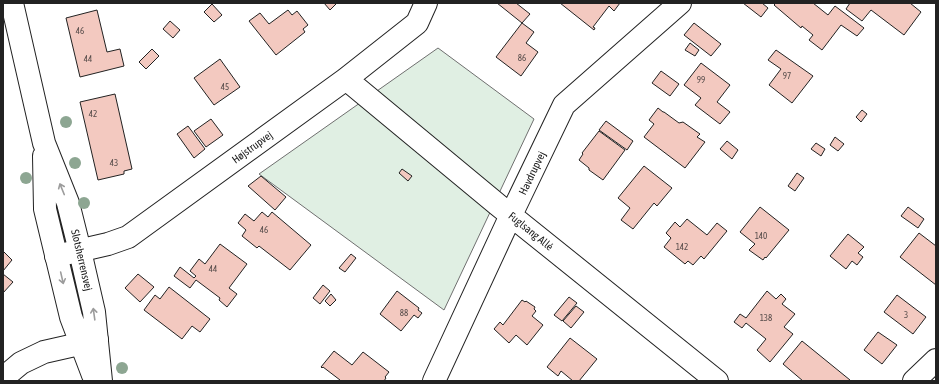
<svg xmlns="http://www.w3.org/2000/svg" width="939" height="384" font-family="'Asap Condensed',sans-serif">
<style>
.green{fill:#e0efe3;stroke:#6f6f6f}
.building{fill:#f3c9c0;stroke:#222}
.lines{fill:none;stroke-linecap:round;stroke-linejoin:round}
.minor-casing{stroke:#222;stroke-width:24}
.tertiary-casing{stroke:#222;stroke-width:24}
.minor{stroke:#fff;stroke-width:22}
.tertiary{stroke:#fff;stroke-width:22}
.tree{fill:#8da692}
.oneway{stroke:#9c9c9c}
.labels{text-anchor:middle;stroke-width:3;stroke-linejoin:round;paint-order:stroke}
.number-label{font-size:9px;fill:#564c4a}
.street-label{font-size:11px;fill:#222;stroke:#fff}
</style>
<rect width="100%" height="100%" fill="#fff"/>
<!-- green -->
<path class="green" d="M438 48 534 119 444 310 259 174Z"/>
<!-- building -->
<path class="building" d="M324 3H337L330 10Z
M497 3H516L530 14 522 23Z
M560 3H620L614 11 609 6 593 27 595 28 594 30Z
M743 3H762L768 8 761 17Z
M776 3H813L828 15 835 6 864 28 857 36 841 25 822 50 809 40 813 35 802 26 801 28 774 5Z
M850 3H910L921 12 904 35 871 10 862 21 846 9Z
M212 4 222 15 214 22 204 12Z
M97 10 107 52 120 49 124 66 80 77 66 18Z
M288 10 292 15 297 11 308 25 303 29 305 32 276 55 249 21 260 13 269 24Z
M170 21 180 30 173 38 163 29Z
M522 23 534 32 526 43 538 52 521 76 496 57Z
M694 23 721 44 711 56 684 35Z
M690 43 699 50 695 56 685 50Z
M152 49 159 56 146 69 139 62Z
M776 50 813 76 792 103 769 85 781 69 768 60Z
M220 59 240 87 214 105 194 78Z
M701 63 730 85 717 102 730 112 720 124 695 105 701 98 684 85Z
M661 71 679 84 670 96 652 83Z
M115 94 132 169 124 171V174L98 180 80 102Z
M658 108 663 112H664L679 123 683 122 700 134 697 137 705 142 685 168 644 137 654 124 649 120Z
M862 110 867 114 861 122 856 117Z
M211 119 223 135 206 147 194 131Z
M606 121 633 141 627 150 599 130Z
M188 126 205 149 194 158 177 134Z
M599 131 625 150 603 180 589 170V168L579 160 583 154 582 153Z
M835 137 844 144 838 151 830 145Z
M727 141 738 150 732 159 720 149Z
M816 143 825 149 821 156 811 149Z
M644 166 672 188 657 206 654 203 633 229 621 220 630 208 618 198Z
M402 169 412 176 408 181 399 173Z
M797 173 804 178 795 191 788 186Z
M261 176 286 197 275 210 248 186Z
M760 207 789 230 766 258 765 257 763 260 749 250 755 244 740 232Z
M908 207 924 219 918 228 901 216Z
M262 212 268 217 272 212 311 245 290 270 259 246 257 248 242 236 246 230 238 223 245 214 254 221Z
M687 219 707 235 717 223 727 231 704 259 701 256 693 265 688 261 685 264 664 247 671 238 666 233 675 222 680 227Z
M919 233 936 246V285L900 257Z
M848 234 864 247 858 253 863 257 857 265 852 261 846 269 830 256Z
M220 244 247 264 229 288 237 294 227 307 219 300 220 298 196 280 190 288 174 276 180 267 194 278 196 276 190 271 199 259 205 264Z
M3 251 12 260 3 271Z
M351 254 356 258 345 272 339 268Z
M3 274 13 282 3 293Z
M138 274 154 287 140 302 125 288Z
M323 285 330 291 320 304 313 298Z
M169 287 210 319 200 332 192 326 182 339 144 310 155 295 160 299Z
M397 291 419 308 418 310 422 313 418 318 414 315 401 331 380 314Z
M767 291 776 299 781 294 786 299 782 304 795 314 784 327 793 334 770 362 757 350 766 339 746 323 742 328 734 322 740 314 746 318Z
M331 294 336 300 330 306 325 301Z
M897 295 926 317 913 334 884 312Z
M569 297 577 303 562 321 554 315Z
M522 300 525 302 526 301 535 307 534 309 536 311 532 316 543 325 527 345 516 335 509 343 494 329 500 322 503 325Z
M576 306 584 312 571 328 563 321Z
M878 332 897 345 882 364 864 350Z
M570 338 597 359 579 381H573L561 371 558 376 547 367Z
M802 341 850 380 849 381H803L783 364Z
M334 351 352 365 363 352 389 372 385 377 386 378 384 381H340V380L323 367 322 368 321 367Z"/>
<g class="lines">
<defs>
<path id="minor" d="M346 79 498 205 717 381
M56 256 108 244 128 237 346 79 417 23 426 3
M3 378 21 363 44 352 97 340
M434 381 511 215 564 105 680 3
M914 381 936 360"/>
<path id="tertiary" d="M12 3 44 143 68 203 80 251 94 312 101 381
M44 156 45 209 71 317 93 375"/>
</defs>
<!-- minor casing -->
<use href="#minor" class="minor-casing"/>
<!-- tertiary casing -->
<use href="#tertiary" class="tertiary-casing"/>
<!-- minor -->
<use href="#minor" class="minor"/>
<!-- tertiary -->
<use href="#tertiary" class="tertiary"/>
</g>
<!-- trees -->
<g class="tree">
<circle cx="66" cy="122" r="6"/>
<circle cx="75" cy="163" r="6"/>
<circle cx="26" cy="178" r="6"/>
<circle cx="84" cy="203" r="6"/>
<circle cx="122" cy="368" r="6"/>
</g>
<!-- one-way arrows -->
<defs><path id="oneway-shaft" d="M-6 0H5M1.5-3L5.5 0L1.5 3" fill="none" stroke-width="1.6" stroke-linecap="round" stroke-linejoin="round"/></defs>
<g class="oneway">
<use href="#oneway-shaft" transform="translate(62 189) rotate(-112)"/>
<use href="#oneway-shaft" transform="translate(62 278) rotate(77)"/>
<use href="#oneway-shaft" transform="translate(94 314) rotate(-98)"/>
</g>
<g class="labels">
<!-- number labels -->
<g class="number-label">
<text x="80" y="34">46</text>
<text x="522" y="61">86</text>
<text x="88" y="62">44</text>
<text x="787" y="79">97</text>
<text x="701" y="83">99</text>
<text x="225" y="90">45</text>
<text x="93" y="117">42</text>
<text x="114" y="166">43</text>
<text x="264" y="233">46</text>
<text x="761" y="239">140</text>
<text x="682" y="250">142</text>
<text x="213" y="272">44</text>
<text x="404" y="316">88</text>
<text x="906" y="318">3</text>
<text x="766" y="321">138</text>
</g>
<!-- street labels -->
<g class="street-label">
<text transform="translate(252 147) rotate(-36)" y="4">Højstrupvej</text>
<text transform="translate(532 173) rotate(-64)" y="4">Havdrupvej</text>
<text transform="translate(531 231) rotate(39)" y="4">Fuglsang Allé</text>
<text transform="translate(82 260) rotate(77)" y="4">Slotsherrensvej</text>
</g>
</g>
<!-- border -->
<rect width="939" height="384" fill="none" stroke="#222222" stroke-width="8"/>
</svg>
